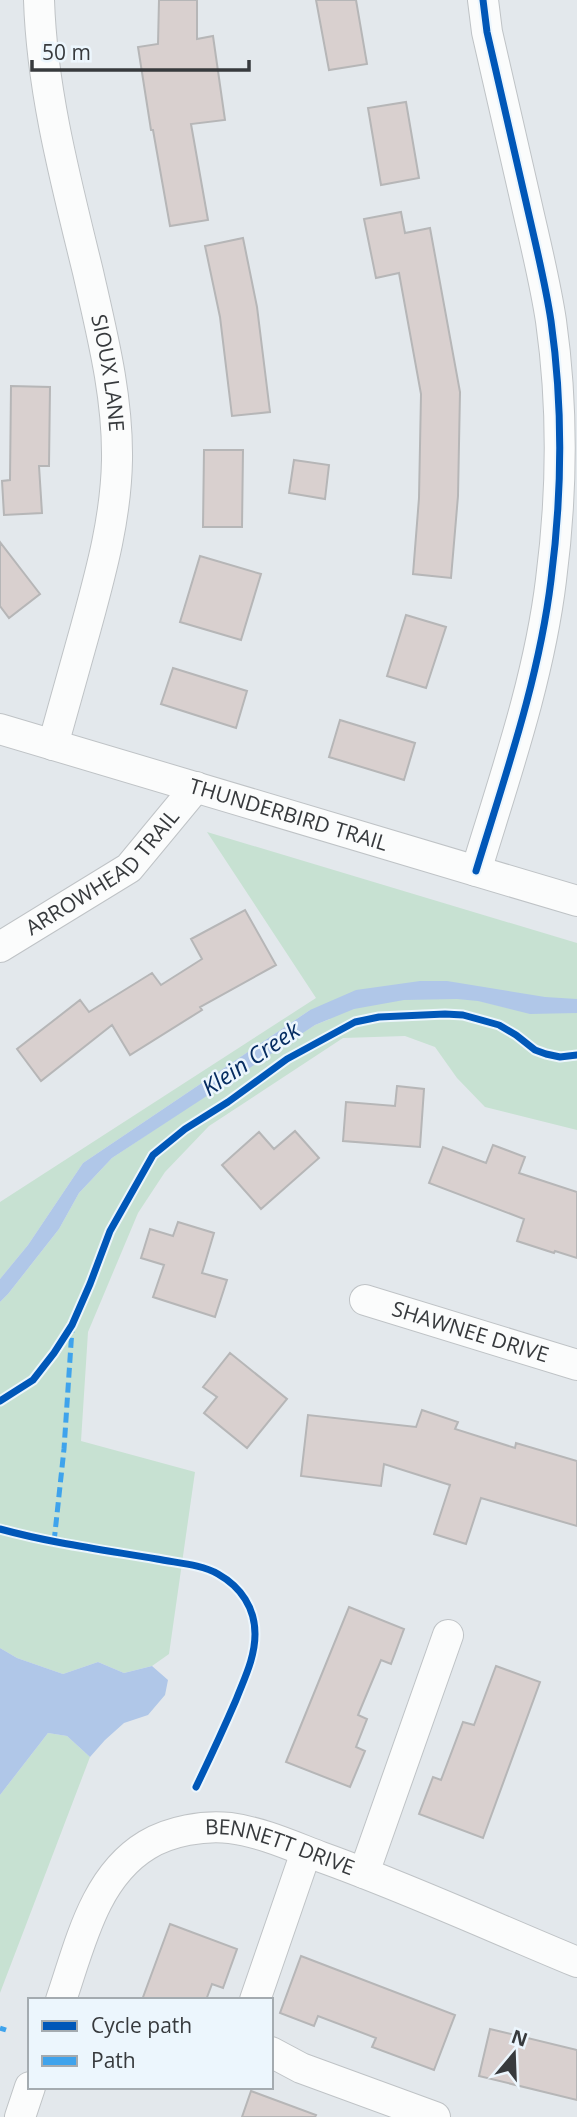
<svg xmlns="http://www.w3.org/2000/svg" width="577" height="2117" font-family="'Open Sans',sans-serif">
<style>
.green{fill:#c7e1d2}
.water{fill:#b0c7e8}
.building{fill:#d9d0cf;stroke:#b6b6b7;stroke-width:2}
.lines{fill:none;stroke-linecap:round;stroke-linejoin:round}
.minor-casing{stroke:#bfc3c6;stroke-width:32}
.minor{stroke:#fbfcfc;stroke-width:30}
.quiet{stroke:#3fa3ec;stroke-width:5;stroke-dasharray:10 5;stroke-linecap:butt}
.cycleway-casing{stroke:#ecf6fd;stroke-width:11}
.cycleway{stroke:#0057b8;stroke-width:7}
.labels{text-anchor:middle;stroke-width:5;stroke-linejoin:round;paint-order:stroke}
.street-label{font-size:21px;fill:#373a3d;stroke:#ecf6fd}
.water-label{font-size:23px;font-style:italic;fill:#052c61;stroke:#ecf6fd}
</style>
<rect width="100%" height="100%" fill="#e3e8ec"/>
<!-- green -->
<path class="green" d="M207 832 577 943V1130L485 1107 457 1078 435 1047 405 1036 343 1038 209 1126 165 1172 138 1213 88 1332 81 1441 195 1472 169 1654 152 1666 124 1673 98 1662 63 1674 17 1658 0 1648V1302L8 1294 59 1229 79 1193 112 1158 268 1054 315 1025 330 1019 310 1010 83 1163 28 1245 0 1279V1202L316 998Z
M48 1733 67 1736 90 1757 0 1993V1795Z"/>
<!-- water -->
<path class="water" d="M420 981H447L545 997 577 999V1013L530 1014 478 1001 457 999 404 1000 354 1009 315 1025 112 1158 79 1193 59 1229 8 1294 0 1302V1279L28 1245 83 1163 310 1010 356 990Z
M0 1648 17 1658 63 1674 98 1662 124 1673 152 1666 168 1680 165 1695 148 1715 124 1723 105 1740 90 1757 67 1736 48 1733 0 1795Z"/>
<!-- building -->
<path class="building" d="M159 0H197V39L213 36 225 120 191 124 208 220 170 226 153 130H151L138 47 158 44Z
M316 0H356L367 64 329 70Z
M406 102 419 178 381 185 368 108Z
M401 212 405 233 430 228 460 392 458 496 451 578 413 574 419 498 421 394 399 273 376 278 364 219Z
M243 238 257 307 270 412 232 416 220 317 205 246Z
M11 386 50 387 49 466H39L42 513 4 515 2 481 10 480Z
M204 450H243L242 527H203Z
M294 460 329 465 325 499 289 493Z
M0 542 40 594 9 618 0 606Z
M200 556 261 574 241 640 180 622Z
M406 615 446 627 426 688 387 676Z
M173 668 247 691 236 728 161 704Z
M340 720 415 743 404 780 329 757Z
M245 910 276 965 200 1007 202 1010 130 1055 112 1025 41 1081 17 1049 80 1000 89 1012 152 973 161 985 202 959 191 939Z
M397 1086 424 1089 420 1147 343 1141 346 1102 395 1106Z
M295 1131 319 1158 261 1209 222 1165 259 1132 274 1149Z
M493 1145 525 1157 519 1173 577 1192V1258L555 1251 554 1253 517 1241 524 1219 429 1183 443 1147 486 1163Z
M178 1222 214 1233 202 1273 227 1280 215 1317 153 1297 164 1265 141 1258 150 1229 173 1236Z
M230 1353 287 1399 247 1448 204 1413 217 1397 203 1387Z
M422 1410 458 1422 455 1429 515 1448 516 1443 577 1461V1526L481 1498 466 1544 434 1534 450 1485 384 1464 381 1486 301 1476 308 1415 416 1427Z
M349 1607 404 1629 391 1664 381 1660 358 1715 367 1719 356 1747 365 1751 350 1787 286 1762Z
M496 1666 540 1682 483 1838 419 1814 433 1777 441 1780 463 1722 474 1725Z
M170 1924 237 1949 223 1988 212 1984 206 2000H142Z
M301 1956 455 2015 434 2070 372 2047 376 2038 318 2016 314 2026 280 2013Z
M490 2029 577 2050V2100L479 2076Z
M251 2091 316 2115 315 2117H242Z"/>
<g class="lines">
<defs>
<g id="minor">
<path id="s1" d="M39 0C42 92 66 182 88 272 102 334 118 396 117 460 116 518 101 572 86 627 75 667 64 706 53 745"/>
<path id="s2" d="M0 729 577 901"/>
<path d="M476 871C505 776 539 679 551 580 562 495 563 406 551 321 545 281 535 242 526 202 513 145 500 89 487 32L483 0"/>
<path id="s3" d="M0 947 129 868 196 787"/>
<path id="s4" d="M365 1300 577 1365"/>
<path d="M364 1873 448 1635"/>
<path id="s5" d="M61 2000C80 1945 94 1877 147 1845 170 1831 204 1825 230 1828 261 1832 292 1846 321 1857 408 1888 492 1927 577 1962"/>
<path d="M255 2000 306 1852"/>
<path d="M271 2052 301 2068 435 2117"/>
<path d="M20 2117 30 2087"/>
</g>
</defs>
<!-- minor casing -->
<use href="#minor" class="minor-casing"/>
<!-- minor -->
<use href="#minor" class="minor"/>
<!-- quiet -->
<path class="quiet" d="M54 1542 64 1449 72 1329
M0 2028 6 2030"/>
<defs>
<path id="cycleway" d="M476 871C505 776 539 679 551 580 562 495 563 406 551 321 545 281 535 242 526 202 513 145 500 89 487 32L483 0
M0 1401 33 1380 54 1353 72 1325 90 1284 110 1231 153 1155 185 1129 228 1102 287 1059 355 1022 379 1017 445 1014 463 1015 499 1025 516 1035 535 1050 546 1054 560 1057 577 1055
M0 1529C51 1543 104 1550 157 1559 176 1563 201 1564 218 1574 241 1587 255 1608 255 1634 255 1658 244 1679 236 1700 223 1730 210 1758 196 1787"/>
</defs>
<!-- cycleway casing -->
<use href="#cycleway" class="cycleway-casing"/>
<!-- cycleway -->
<use href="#cycleway" class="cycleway"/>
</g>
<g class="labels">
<!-- street labels -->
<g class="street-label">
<text dy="7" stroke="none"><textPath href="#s1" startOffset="380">SIOUX LANE</textPath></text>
<text dy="7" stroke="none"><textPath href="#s2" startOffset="301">THUNDERBIRD TRAIL</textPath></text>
<text dy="7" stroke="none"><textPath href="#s3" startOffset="128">ARROWHEAD TRAIL</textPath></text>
<text dy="7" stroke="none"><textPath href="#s4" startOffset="110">SHAWNEE DRIVE</textPath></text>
<text dy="7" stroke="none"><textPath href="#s5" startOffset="320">BENNETT DRIVE</textPath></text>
</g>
<!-- water labels -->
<g class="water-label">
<text transform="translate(251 1059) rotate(-34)" y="8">Klein Creek</text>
</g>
</g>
<!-- legend -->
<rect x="28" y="1998" width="245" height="91" fill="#ecf6fd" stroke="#a4abb0" stroke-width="2"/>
<rect x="42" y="2021" width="35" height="10" fill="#0057b8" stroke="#a4abb0" stroke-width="2"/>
<text x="91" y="2033" font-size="21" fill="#373a3d">Cycle path</text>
<rect x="42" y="2056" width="35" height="10" fill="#3fa3ec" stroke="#a4abb0" stroke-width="2"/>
<text x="91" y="2068" font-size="21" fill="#373a3d">Path</text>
<!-- north arrow -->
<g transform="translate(514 2054) rotate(19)" stroke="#ecf6fd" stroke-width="5" paint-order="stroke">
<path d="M0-5L12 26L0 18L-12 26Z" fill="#373a3d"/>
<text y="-10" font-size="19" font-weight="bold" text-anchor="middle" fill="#373a3d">N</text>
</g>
<!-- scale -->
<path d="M32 60v10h217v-10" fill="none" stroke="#373a3d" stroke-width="3.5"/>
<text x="42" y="60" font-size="21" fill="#373a3d" stroke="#ecf6fd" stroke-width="5" paint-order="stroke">50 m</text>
</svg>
